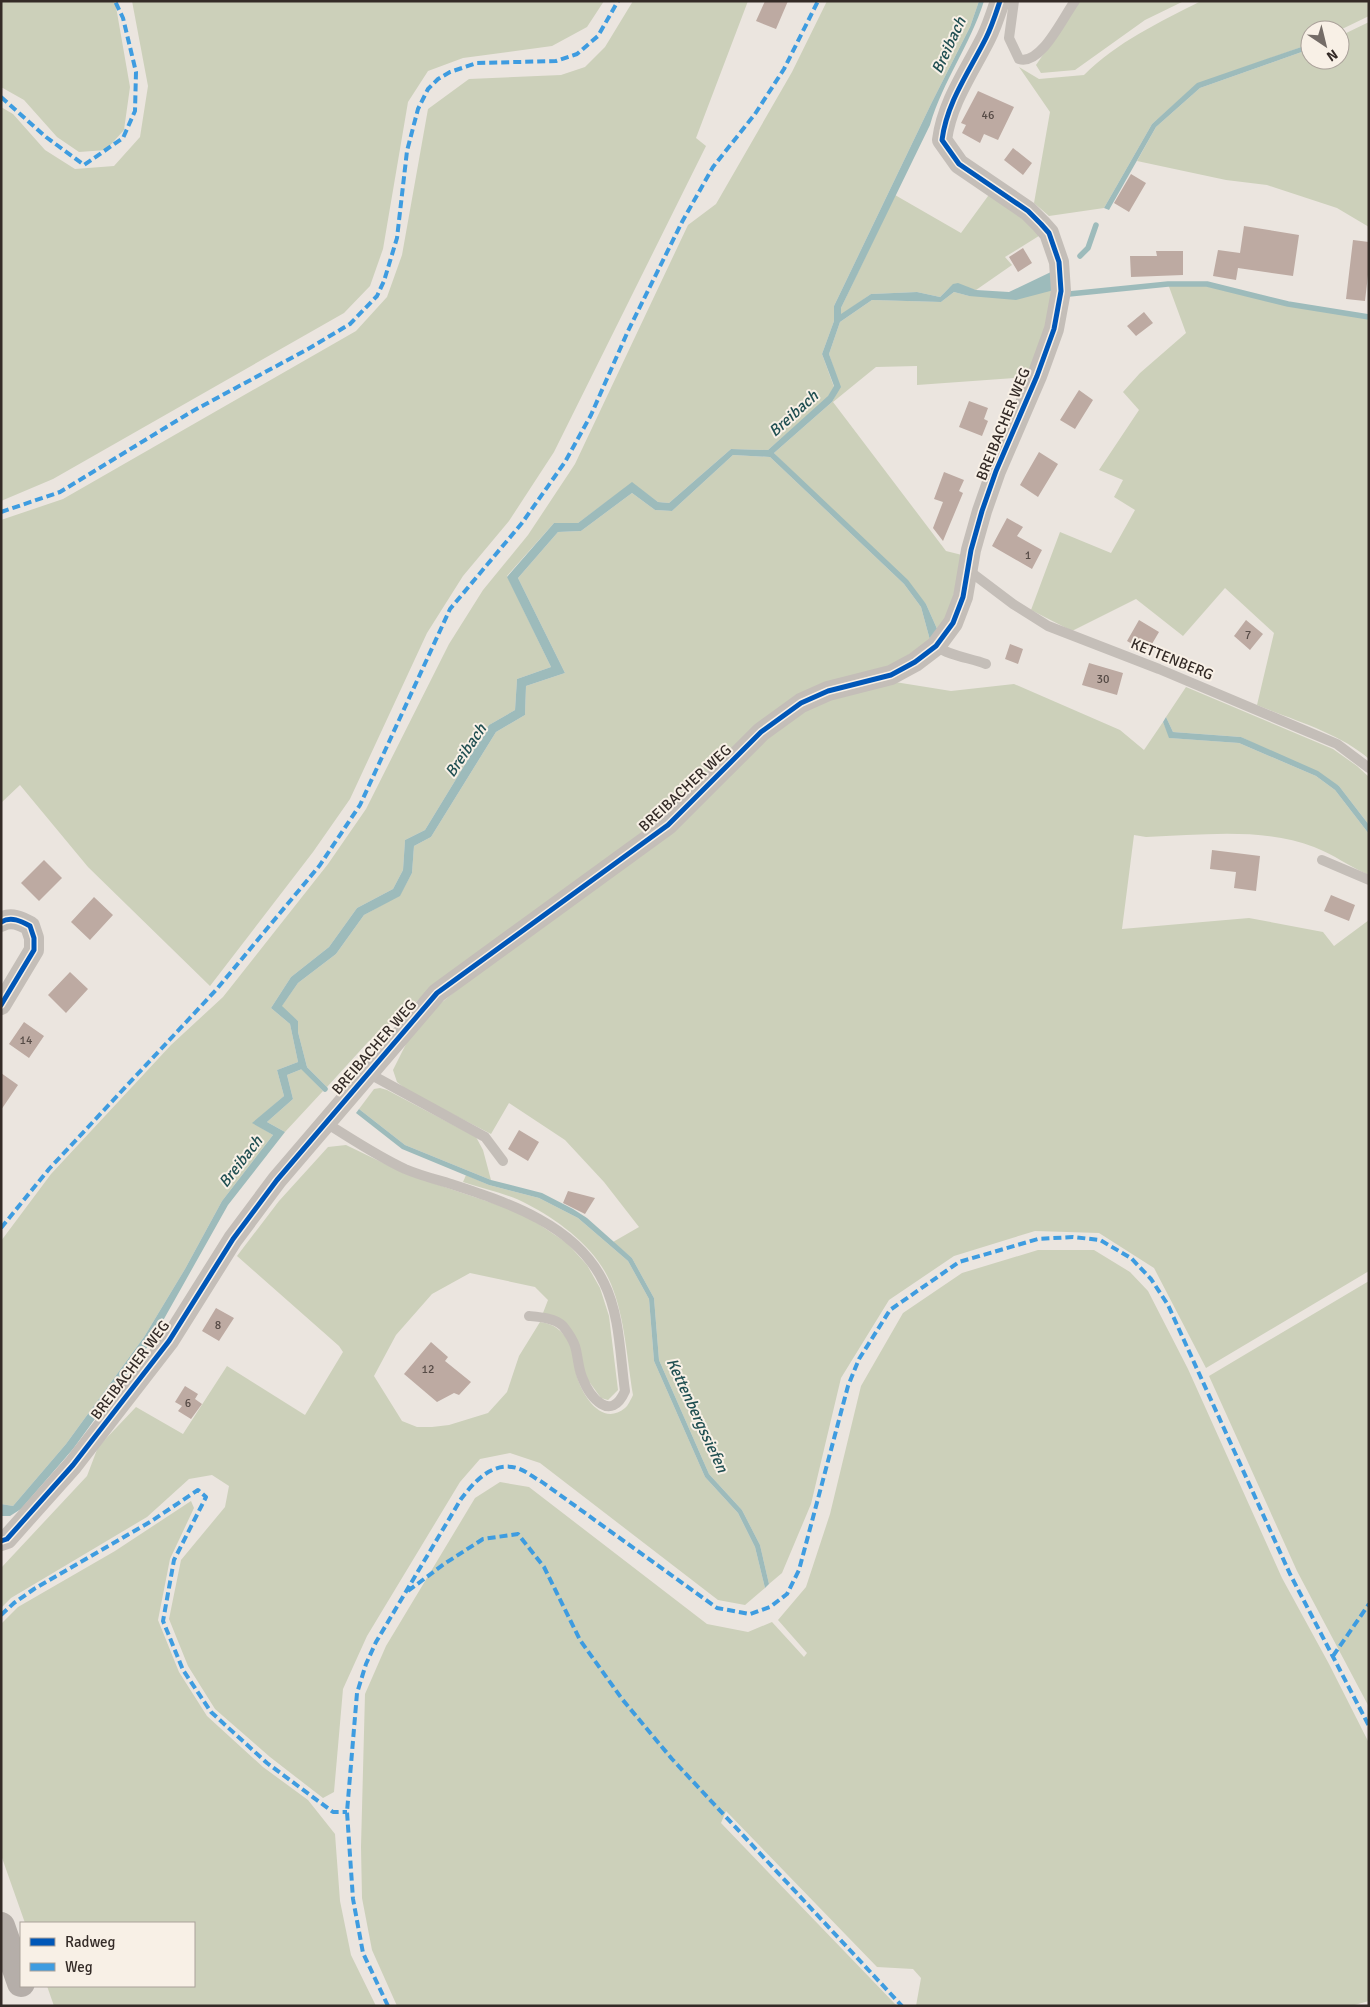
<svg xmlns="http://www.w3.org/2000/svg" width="1370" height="2007" font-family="Signika,sans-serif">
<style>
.green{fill:#ccd0ba}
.water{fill:#9dbbbb}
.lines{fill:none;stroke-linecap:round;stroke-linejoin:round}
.stream{stroke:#9dbbbb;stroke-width:5.5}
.building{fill:#bdaaa2}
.lane{stroke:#c4beb8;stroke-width:10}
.street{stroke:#c4beb8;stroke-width:20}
.secondary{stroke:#b5aea9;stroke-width:28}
.quiet{stroke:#3e9ce0;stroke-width:4;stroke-dasharray:8 4;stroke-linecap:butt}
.cycleway-casing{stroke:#f8f0e6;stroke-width:8}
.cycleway{stroke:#0057b8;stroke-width:5}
.labels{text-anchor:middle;stroke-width:4;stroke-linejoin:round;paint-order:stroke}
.number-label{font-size:12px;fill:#564b46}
.street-label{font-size:15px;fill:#342b27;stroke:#f8f0e6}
.water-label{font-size:16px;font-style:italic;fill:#204f52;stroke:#f8f0e6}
</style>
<rect width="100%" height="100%" fill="#ebe5df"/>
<!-- green -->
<path class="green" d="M1 1H115L130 87 124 130 106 150 79 152 57 137 24 100 1 87Z
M132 1H604L587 27 552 46 463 58 428 71 408 102 383 249 370 286 344 313 53 479 1 501V107L13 114 45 150 75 169 114 166 140 137 148 86Z
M633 1H748L696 138 706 146 554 452 509 521 463 576 427 633 350 799 313 852 210 986 88 867 20 785 1 803V520L63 499 356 331 387 297 402 255 428 109 469 79 561 75 585 67 605 47Z
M827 1H979L970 27 932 102 834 306V321L822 354 834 387 828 397 768 450 731 449 669 503 658 502 632 483 578 523H554L507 576 551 667 517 679 515 710 489 725 425 830 405 840 403 870 393 889 357 908 329 947 291 977 271 1008 290 1024 298 1062 277 1070 284 1096 253 1123 273 1135 222 1201 185 1269 144 1337 66 1444 13 1506 1 1504V1241L51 1174 171 1045 223 997 328 864 366 809 449 644 483 590 528 535 575 464 688 225 716 204 792 72Z
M1080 1H1184L1145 20 1075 70 1041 73 1036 65Z
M1201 1H1369V16L1340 30H1310V44L1197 84 1152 124 1104 208 1049 216 1034 203 1050 112 1019 67 1039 79 1084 75C1117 42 1160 22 1201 1Z
M1369 22V227L1337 208 1267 185 1226 180 1137 161 1156 127 1200 88 1310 49V60H1340V36Z
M991 192 1042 234 1005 257 1012 265 976 290C953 285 959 278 940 297L917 292 871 294 841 315V308L895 195 961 233Z
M1168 284H1207L1288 304 1369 317V759C1340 733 1293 720 1257 705L1274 633 1225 588 1183 636 1136 599 1072 631 1031 610 1060 532 1111 553 1135 510 1114 497 1123 480 1099 470 1139 410 1123 392 1140 373 1186 333Z
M1054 290 1047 326 1028 377 917 385V366L876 367 833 402 946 551 962 555 951 608 938 631 926 604 774 453 832 402 840 387 829 354 840 322 872 300 941 302 954 292 969 296Z
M733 455 770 457 904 584 921 607 930 640 889 668 826 685 661 819 424 995 368 1042 327 1087 307 1067 298 1032V1021L281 1007 298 983 336 954 364 915 400 895 412 873 414 846 431 837 496 732 525 715 526 686 565 673 518 578 558 532 581 531 632 493 655 510 672 511Z
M895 682 951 691 1014 684 1120 730 1144 750 1163 722 1170 738 1239 743 1316 776 1335 790 1369 834V875C1350 867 1333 854 1314 847 1262 827 1201 835 1146 837L1134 835 1122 929 1249 918 1323 932 1334 946 1369 920V1271L1206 1368 1154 1268 1099 1233 1035 1231 954 1256 889 1300 841 1378 811 1504 782 1573 769 1584 760 1545 742 1510 709 1474 659 1360 654 1298 632 1258 613 1242 639 1227 604 1182 565 1140 509 1103 491 1134 408 1091 397 1082 393 1070 411 1034 435 1008 764 737 828 697Z
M1186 687 1333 749 1357 766 1369 777V825L1339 786 1241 737 1173 732 1166 717Z
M302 1069 323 1091 285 1132 267 1122 293 1099 287 1075Z
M380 1088 387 1090 476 1137 483 1150 491 1180 405 1145 359 1109 374 1089Z
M346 1145 406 1174 522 1213 567 1243 587 1265 600 1288 609 1316 618 1390 608 1400 601 1398 585 1376 577 1343 543 1313 548 1300 535 1287 470 1273 432 1294 396 1335 374 1376 402 1421 417 1427H432L449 1425 488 1413 507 1392 519 1356 540 1322C555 1324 562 1331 570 1343 575 1353 574 1366 577 1377 583 1396 602 1427 625 1408 628 1406 631 1399 633 1395 627 1359 625 1318 611 1284 597 1249 560 1221 527 1204 509 1194 483 1189 463 1182L466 1175 489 1185 539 1198 578 1218 628 1261 649 1299 654 1361 705 1477 738 1513 755 1547 765 1588 745 1605 718 1600 540 1463 510 1453 480 1459 460 1482 367 1636 343 1689 334 1792 323 1798 270 1757 215 1709 188 1666 169 1619 181 1560 225 1507 229 1486 212 1475 189 1479 147 1517 11 1598 1 1608V1568L87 1476 98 1447 136 1407 183 1434 227 1366 305 1415 343 1352 339 1346 237 1256 279 1201 328 1147Z
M1038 1250H1094L1130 1272 1148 1291 1188 1369 1282 1578 1329 1664 1369 1743V2001L1351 2006H916L921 1978 913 1969 877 1967 726 1811 721 1823 897 2006H397L372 1950 362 1898 361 1847 365 1694 386 1646 475 1498 500 1482 529 1487 707 1624 748 1632 772 1622 804 1657 807 1653 778 1620 806 1587 830 1514 861 1386 903 1313 962 1273Z
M1369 1281V1707L1297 1571 1209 1376Z
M191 1501 194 1508 170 1559 158 1620 179 1672 207 1716 263 1767 308 1800 335 1834 340 1901 351 1955 376 2006H54L47 1986H194V1923H25L1 1855V1624L18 1607 115 1551Z"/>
<!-- water -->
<path class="water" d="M979 1H984C970 45 943 81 930 125L841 308V314L871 294 917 292 940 297 953 284 958 283 976 290 1009 292 1053 271 1054 290 1016 300 969 296 954 292 941 302 872 300 840 322 829 354 841 387 832 402 774 453 908 580 926 604 938 631 930 640 921 607 904 584 770 457 733 455 672 511 655 510 632 493 581 531 558 532 518 578 565 673 526 686 525 715 496 732 431 837 414 846 412 873 400 896 364 915 336 954 298 983 282 1006 298 1021V1032L307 1067 287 1075 293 1099 267 1122 285 1132 228 1205 151 1342 73 1449 21 1509 10 1516H1V1504L13 1506 66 1444 144 1337 185 1269 222 1201 273 1135 252 1123 284 1096 277 1070 298 1062 290 1024 271 1008 291 977 329 947 357 908 393 889 403 870 405 840 425 830 489 725 515 710 517 679 551 667 507 577 554 523H578L632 482 658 502 669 503 731 449 768 450 828 396 834 386 822 354 834 321V306L932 102 970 27Z
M1310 44V49L1200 88 1156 127 1109 210 1104 208 1152 124 1197 83Z
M1166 717 1173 732 1241 737 1318 771 1339 786 1369 825V834L1335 790 1316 776 1239 743 1169 738 1163 722Z
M359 1109 405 1145 491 1180 542 1193 573 1209 587 1218 632 1258 654 1298 659 1360 709 1474 742 1510 760 1545 769 1584 765 1588 755 1547 738 1513 705 1477 654 1361 649 1299 628 1261 578 1218 539 1198 489 1185 402 1149 356 1113Z"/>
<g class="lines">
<!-- stream -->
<path class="stream" d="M1080 256 1088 248 1096 225
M1069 294 1168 284H1207L1288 304 1369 317
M301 1065 325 1089"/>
</g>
<!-- building -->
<path class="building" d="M765 1H788L776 29 756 21Z
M978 91 1014 107 998 140 984 134 980 143 962 133 966 125 961 123Z
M1013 148 1032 163 1023 175 1004 160Z
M1131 174 1146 183 1129 212 1114 203Z
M1244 226 1299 235 1293 276 1238 268 1236 280 1213 276 1218 250 1240 253Z
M1353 240 1369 242V266L1365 301 1346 299Z
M1023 248 1032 263 1018 272 1009 257Z
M1156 251H1183V275L1131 277 1130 256H1157Z
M1144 312 1153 323 1136 336 1127 326Z
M1079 390 1093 400 1075 429 1060 420Z
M969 401 988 408 984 419 988 421 982 436 959 427Z
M1039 452 1058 464 1038 497 1020 485Z
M944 472 964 480 959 491 963 493 943 541 933 528 943 502 934 499Z
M1007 518 1023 527 1017 536 1042 550 1032 569 992 546Z
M1139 620 1159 632 1149 649 1141 644 1139 648 1127 641Z
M1246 620 1263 634 1250 650 1234 636Z
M1010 644 1023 649 1018 664 1005 659Z
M1089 663 1123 673 1117 695 1082 685Z
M1212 850 1260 856 1256 891 1234 888 1236 872 1210 869Z
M44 860 62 878 39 901 21 883Z
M1331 895 1355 905 1349 921 1324 911Z
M94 897 113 915 90 940 71 922Z
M70 972 88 989 66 1013 48 995Z
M24 1022 44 1036 29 1058 9 1044Z
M1 1073 18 1085 1 1110Z
M519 1130 539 1142 528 1161 508 1149Z
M568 1191 595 1198 585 1214 563 1203Z
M216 1308 234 1318 219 1341 202 1331Z
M431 1342 448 1357 445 1361 471 1382 459 1395 454 1393 437 1402 404 1374Z
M185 1386 198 1394 195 1399 202 1404 191 1419 178 1411 182 1406 175 1402Z"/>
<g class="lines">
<!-- lane -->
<path class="lane" d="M1014 1 1009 38 1019 59C1041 66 1063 17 1075 1
M968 570 1013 604 1048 626 1159 669 1337 744 1369 768
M936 646C949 656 971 658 986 664
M1322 860 1369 880
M368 1073 485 1137 503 1161
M326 1123C352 1139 377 1156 405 1169 419 1175 434 1179 448 1183 506 1202 576 1224 604 1283 620 1315 620 1356 625 1391 611 1423 590 1398 582 1377 578 1367 578 1356 575 1346 573 1340 567 1331 563 1326 555 1318 540 1317 529 1316"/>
<!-- street -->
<path class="street" d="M1 922C11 916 21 921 30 926L34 938V950L1 1005
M1 1541 7 1539 73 1465 169 1341 233 1239 277 1180 437 993 668 825 761 732 801 703 828 691 891 675 915 662 936 646 953 623 963 597 971 550 982 511 996 471 1037 376 1054 329 1061 291 1059 262 1049 233 1041 224 1028 211 959 164 942 140C947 102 969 72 986 38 992 26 996 13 1000 1"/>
<!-- secondary -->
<path class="secondary" d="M1 1926 21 1983"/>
<!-- quiet -->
<path class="quiet" d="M1 97 46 137 84 165 123 138 135 111 136 72 123 18 115 1
M1 512 60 492 191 412 308 349 350 324 377 296 384 281 397 238 407 151 418 109 428 89 438 79 450 72 477 63 556 61 577 54 598 36 618 1
M1 1228 49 1169 216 990 320 865 360 805 450 609 522 523 565 462 591 415 628 331 682 222 713 167 755 114 784 69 818 1
M408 1591 444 1564 483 1539 518 1534 544 1567 580 1640 622 1699 672 1759 902 2006
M1 1615 14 1603 34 1589 150 1522 198 1490 206 1497 174 1560 163 1621 183 1670 211 1712 267 1763 333 1812H347
M1333 1656 1369 1604
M388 2006 363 1953 353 1899 347 1812 357 1693 366 1664 376 1642 461 1499C474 1482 492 1461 517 1468 525 1470 534 1478 542 1482L717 1608 750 1614 770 1607 787 1594 799 1570 848 1386 859 1359 890 1310 959 1262 1038 1239 1073 1237 1100 1240 1131 1258 1151 1279 1168 1305 1290 1574 1369 1726"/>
<defs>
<path id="cycleway" d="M1 922C11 916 21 921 30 926L34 938V950L1 1005
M1 1541 7 1539 73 1465 169 1341 233 1239 277 1180 437 993 668 825 761 732 801 703 828 691 891 675 915 662 936 646 953 623 963 597 971 550 982 511 996 471 1037 376 1054 329 1061 291 1059 262 1049 233 1041 224 1028 211 959 164 942 140C947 102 969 72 986 38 992 26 996 13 1000 1"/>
</defs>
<!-- cycleway casing -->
<use href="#cycleway" class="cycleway-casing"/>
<!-- cycleway -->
<use href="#cycleway" class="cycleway"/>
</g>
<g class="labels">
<!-- number labels -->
<g class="number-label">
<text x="988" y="119">46</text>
<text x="1028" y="559">1</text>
<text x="1248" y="639">7</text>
<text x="1103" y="683">30</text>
<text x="26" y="1044">14</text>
<text x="218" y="1329">8</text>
<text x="428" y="1373">12</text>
<text x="188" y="1407">6</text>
</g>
<!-- street labels -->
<g class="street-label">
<text transform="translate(1003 424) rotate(-68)" y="5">BREIBACHER WEG</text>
<text transform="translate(1172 659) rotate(22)" y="5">KETTENBERG</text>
<text transform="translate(685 788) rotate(-43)" y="5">BREIBACHER WEG</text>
<text transform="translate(374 1047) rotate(-49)" y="5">BREIBACHER WEG</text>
<text transform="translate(130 1370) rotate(-53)" y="5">BREIBACHER WEG</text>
</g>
<!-- water labels -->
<g class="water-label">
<text transform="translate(948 45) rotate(-65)" y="6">Breibach</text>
<text transform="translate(793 413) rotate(-42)" y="6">Breibach</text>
<text transform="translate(465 750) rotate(-56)" y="6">Breibach</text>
<text transform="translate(240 1161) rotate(-52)" y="6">Breibach</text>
<text transform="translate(698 1415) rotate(65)" y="6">Kettenbergssiefen</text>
</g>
</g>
<!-- border -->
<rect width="1370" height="2007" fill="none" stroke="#342b27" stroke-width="5"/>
<!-- legend -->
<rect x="20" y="1922" width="175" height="65" fill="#f8f0e6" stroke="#aaa19a"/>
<rect x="30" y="1938" width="25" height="8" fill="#0057b8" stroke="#aaa19a"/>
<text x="65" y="1947" font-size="15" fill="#342b27">Radweg</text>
<rect x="30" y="1963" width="25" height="8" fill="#3e9ce0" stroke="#aaa19a"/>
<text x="65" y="1972" font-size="15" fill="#342b27">Weg</text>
<!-- north arrow -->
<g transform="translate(1325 45) rotate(145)"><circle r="24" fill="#f8f0e6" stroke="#aaa19a"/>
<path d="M0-4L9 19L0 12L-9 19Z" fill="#746c67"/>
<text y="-8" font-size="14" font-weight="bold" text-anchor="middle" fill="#342b27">N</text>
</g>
</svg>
